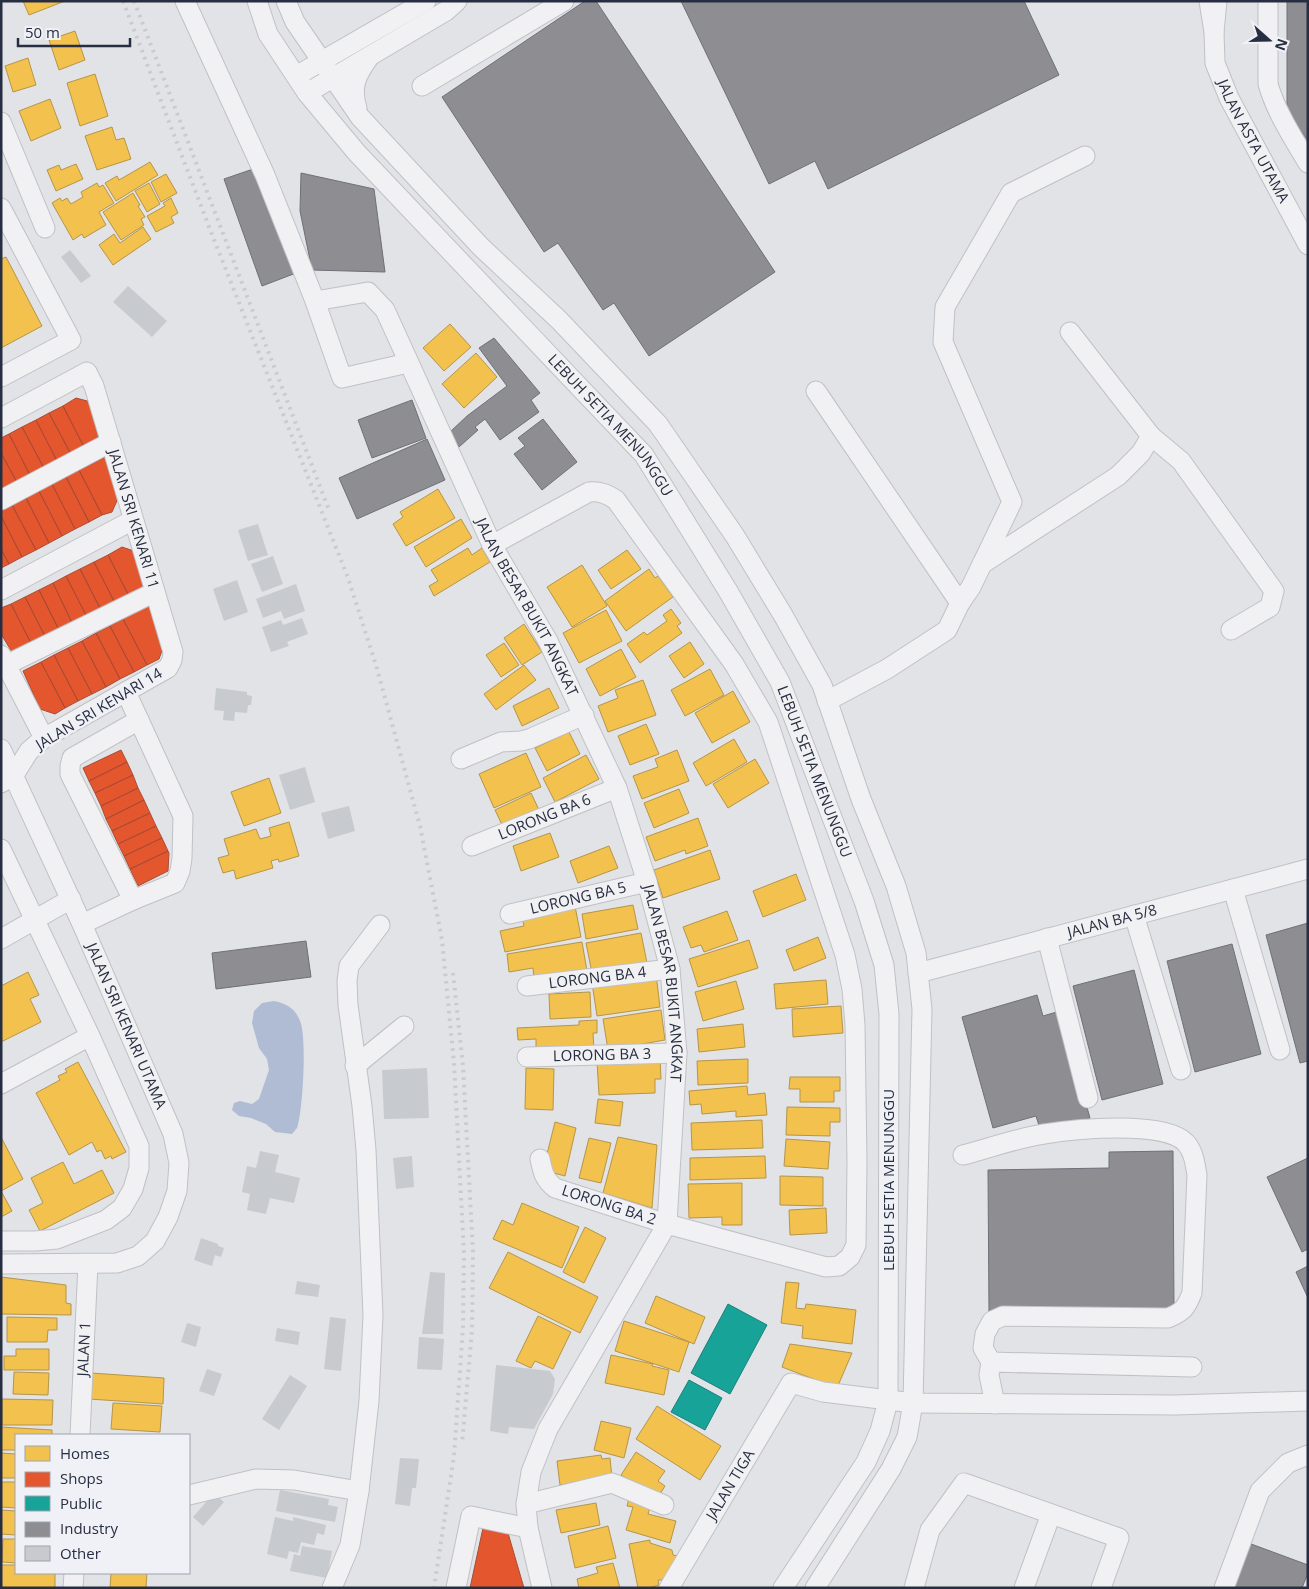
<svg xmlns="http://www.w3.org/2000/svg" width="1309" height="1589" font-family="'Open Sans',sans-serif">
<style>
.water{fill:#afbcd3}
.homes{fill:#f2c14e;stroke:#b5954a}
.shops{fill:#e4572e;stroke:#ab4b34}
.public{fill:#17a398;stroke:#1c807e}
.industry{fill:#8d8d92;stroke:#6e707a}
.building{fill:#c7cace}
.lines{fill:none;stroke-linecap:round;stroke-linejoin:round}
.minor-casing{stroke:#bfc1c5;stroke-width:21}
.minor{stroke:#f1f1f3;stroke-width:19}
.rail{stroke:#cacbce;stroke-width:4;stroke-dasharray:2.5 5;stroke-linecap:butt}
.labels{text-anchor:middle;stroke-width:5;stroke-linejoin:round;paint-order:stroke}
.street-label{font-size:15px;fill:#272e41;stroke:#eff1f6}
</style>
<rect width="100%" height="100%" fill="#e1e3e7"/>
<!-- water -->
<path class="water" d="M274 1001C287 1004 295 1008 300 1021 307 1035 303 1112 297 1128 296 1129 293 1133 292 1134L275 1132 266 1124 251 1118 239 1116 232 1110 234 1103 240 1101 252 1104 259 1099 269 1070 267 1059 259 1048 252 1023 254 1011 262 1003Z"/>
<!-- homes -->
<path class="homes" d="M23 1H65L29 15Z
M75 31 85 60 59 70 49 40Z
M28 58 36 85 13 92 5 66Z
M95 74 108 116 80 126 67 83Z
M50 99 61 128 31 141 19 111Z
M112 127 116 140 124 138 131 159 97 170 85 136Z
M150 162 158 175 116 201 105 183 117 176 119 180Z
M76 164 83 179 56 191 47 170 59 165 61 170Z
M166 174 177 193 161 202 151 182Z
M97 183 99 187 103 185 114 203 99 212 106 225 84 238 82 234 73 240 52 203 60 198 62 201 67 198 71 204 83 197 81 192Z
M149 183 160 204 147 212 135 191Z
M133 193 140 205 138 206 145 217 141 219 144 225 121 240 103 212Z
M171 198 178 213 171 217 174 223 156 232 147 216 165 206 163 203Z
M143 227 151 239 113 265 99 245 114 234 120 243Z
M6 257 42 326 1 348V259Z
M450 324 471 347 444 371 423 348Z
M476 353 497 377 464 408 442 384Z
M438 489 455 518 406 546 393 524 403 517 400 512Z
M461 519 472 538 426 567 414 547Z
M468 548 472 555 482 548 490 562 434 596 429 586 438 581 431 570Z
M627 550 641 569 611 589 598 570Z
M582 565 607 606 572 627 547 587Z
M649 569 655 578 658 576 673 597 626 631 605 601Z
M671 609 681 623 677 626 682 633 640 663 627 644 644 632 647 635 667 621 663 615Z
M606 610 622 641 579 663 563 633Z
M524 624 542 652 522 665 504 638Z
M690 642 704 664 684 678 669 656Z
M504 643 519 665 501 677 486 655Z
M621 649 636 677 600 696 586 669Z
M524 665 536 680 496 710 484 694Z
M710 669 724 695 685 716 671 690Z
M643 680 656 715 608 732 598 706 618 698 615 690Z
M549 688 559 708 522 726 513 706Z
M733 691 750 722 712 743 695 713Z
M646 724 659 754 630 765 618 736Z
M569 732 580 754 547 771 535 748Z
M734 739 747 762 706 786 693 763Z
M677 750 689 781 642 799 633 776 658 767 655 759Z
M526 753 541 787 494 808 479 774Z
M586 755 599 779 555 802 543 778Z
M755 759 769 783 728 808 713 784Z
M269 778 281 813 244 826 231 792Z
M679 789 689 813 654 828 644 803Z
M531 793 541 814 505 831 495 810Z
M698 818 708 846 686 854 685 850 655 861 646 837Z
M289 822 299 856 279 862 278 859 271 861 273 868 236 879 234 870 223 873 218 858 229 855 224 839 256 829 260 839 271 836 269 828Z
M550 833 559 857 521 871 513 846Z
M609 846 618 868 578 883 570 861Z
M710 850 720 879 663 898 654 870Z
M796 874 806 900 763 917 753 891Z
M633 905 638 929 586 939 582 914Z
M575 906 581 937 505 952 500 931 524 926 522 917Z
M727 911 738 940 704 952 701 945 691 948 683 927Z
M641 933 647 963 592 973 586 943Z
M818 937 826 958 794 971 786 950Z
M749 940 758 968 698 987 689 959Z
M582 942 587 971 534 979 533 968 509 972 507 954Z
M28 972 39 995 30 999 41 1022 1 1042V986Z
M656 974 660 1007 597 1016 592 983Z
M826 980 828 1004 776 1009 774 984Z
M736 981 744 1009 703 1021 695 992Z
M590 992 591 1017 550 1019 549 994Z
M841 1006 843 1033 793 1037 792 1009Z
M661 1010 665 1040 608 1050 603 1019Z
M597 1020V1033H593L594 1050 536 1053V1039L518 1040 517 1028 579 1025V1021Z
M743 1024 745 1047 699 1052 697 1029Z
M660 1059 661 1079H655V1093L599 1095 597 1062Z
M748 1059V1083L698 1085 697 1061Z
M78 1062 126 1152 112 1159 111 1156 105 1159 101 1150 97 1152 92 1142 69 1155 36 1093 60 1080 58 1076 67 1072 65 1069Z
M526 1068 554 1069 553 1110 525 1109Z
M790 1077H840V1091H834V1102H800V1089H789Z
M747 1086 748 1095 765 1093 767 1115 736 1117V1111L702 1114 701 1104 690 1105 689 1091Z
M598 1099 623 1102 620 1126 595 1123Z
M787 1107 840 1108V1122H830V1136L786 1135Z
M762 1120 763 1148 692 1150 691 1123Z
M555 1122 576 1128 565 1176 543 1170Z
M1 1137 23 1179 1 1191 12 1211 1 1217Z
M618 1137 657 1145 652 1208 603 1193Z
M589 1138 611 1143 601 1183 579 1178Z
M786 1139 830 1142 828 1169 784 1166Z
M765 1156 766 1178 690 1180V1158Z
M63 1162 74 1184 102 1170 114 1193 40 1231 29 1210 43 1203 31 1178Z
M780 1176 823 1177V1206L780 1205Z
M742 1183V1225H722V1217L689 1218 688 1184Z
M522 1203 579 1227 562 1268 493 1239 502 1220 513 1225Z
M826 1208 827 1233 790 1235 789 1210Z
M585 1227 606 1238 584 1283 563 1272Z
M508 1252 598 1297 580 1333 489 1288Z
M1 1277 66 1285V1303L71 1304V1315L1 1314Z
M786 1282 799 1283 796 1308 805 1309 806 1304 856 1310 852 1344 802 1338 803 1326 781 1323Z
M656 1296 705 1317 694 1344 645 1323Z
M538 1316 571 1332 553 1369 535 1361 531 1368 516 1361Z
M7 1317 57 1318V1330H48L47 1342H7Z
M624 1321 689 1342 679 1372 615 1351Z
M790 1344 852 1353 837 1388 782 1367Z
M16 1349H49V1370H4V1356H16Z
M611 1355 653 1364 652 1366 669 1370 664 1395 605 1383Z
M14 1372 49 1373 48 1395 13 1394Z
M91 1373 164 1378 163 1404 89 1399Z
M2 1399 53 1400 52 1425H2Z
M113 1403 162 1406 160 1432 111 1429Z
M657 1406 721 1446 700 1480 636 1439Z
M601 1421 631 1428 624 1458 594 1450Z
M1 1427 52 1430V1435H16V1450H1Z
M636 1452 665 1471 658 1481 665 1486 657 1499 621 1475Z
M1 1453 16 1454V1478H1Z
M601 1455 602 1459 610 1458 612 1478 560 1485 557 1461Z
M1 1482H16V1508L1 1507Z
M629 1498 651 1504 648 1514 676 1521 670 1543 626 1530 633 1507 627 1506Z
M596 1503 600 1525 561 1533 556 1510Z
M1 1510 16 1511V1535L1 1534Z
M608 1526 616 1558 575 1568 568 1536Z
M3 1539H16V1563L2 1562Z
M650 1540V1543L672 1550 673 1555 678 1556 671 1580H658L659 1585 649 1588H638L629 1544Z
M613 1563 620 1588H579L577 1579 598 1573 596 1567Z
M1 1565H16V1573H55V1588H1Z
M111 1573H147L146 1588H110Z"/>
<!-- shops -->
<path class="shops" d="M76 398 91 402 102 444 86 451 63 406Z
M63 406 86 451 73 458 49 413Z
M49 413 73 458 59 465 36 420Z
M36 420 59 465 46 472 22 427Z
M22 427 46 472 32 479 9 434Z
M9 434 32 479 19 486 1 453V438Z
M1 453 19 486 5 493 1 486Z
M105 457 119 496 112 512 102 515 79 470Z
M79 470 102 515 89 522 66 477Z
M66 477 89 522 75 529 52 484Z
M52 484 75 529 62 536 39 491Z
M39 491 62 536 49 543 26 498Z
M26 498 49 543 36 550 12 505Z
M12 505 36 550 22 557 1 516V511Z
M1 516 22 557 9 564 1 549Z
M122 547 134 551 147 590 130 598 108 555Z
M1 549 9 564 1 568Z
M108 555 130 598 116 605 94 562Z
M94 562 116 605 102 612 80 569Z
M80 569 102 612 88 619 66 576Z
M66 576 88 619 74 627 53 583Z
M53 583 74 627 61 634 39 590Z
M39 590 61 634 47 640 25 597Z
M25 597 47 640 33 647 11 604Z
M11 604 33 647 15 657 1 634V608Z
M150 604 164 645 159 659 147 665 123 619Z
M123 619 147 665 134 672 110 626Z
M110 626 134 672 120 679 96 633Z
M96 633 120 679 106 687 82 641Z
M82 641 106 687 92 694 68 648Z
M68 648 92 694 78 701 54 655Z
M54 655 78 701 65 708 41 662Z
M41 662 65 708 55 714 40 709 23 671Z
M121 750 127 762 89 781 83 768Z
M127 762 133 775 95 793 89 781Z
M133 775 138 788 101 806 95 793Z
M138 788 144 800 106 819 101 806Z
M144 800 150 813 112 831 106 819Z
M150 813 156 826 118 844 112 831Z
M156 826 162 838 124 856 118 844Z
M162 838 168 851 130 869 124 856Z
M168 851 169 853 168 871 138 886 130 869Z
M483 1528 508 1533 524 1588H470Z"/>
<!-- public -->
<path class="public" d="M728 1304 767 1325 730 1394 691 1373Z
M689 1380 722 1398 705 1430 671 1412Z"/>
<!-- industry -->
<path class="industry" d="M585 1H596L775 272 649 356 614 303 603 310 558 243 544 252 442 97Z
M681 1H1024L1059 75 828 189 815 161 769 184Z
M1287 1H1308V141L1287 112Z
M259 167 296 273 262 286 224 179Z
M301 173 374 189 385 272 312 270 300 211Z
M494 338 540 393 531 400 539 412 500 440 485 419 475 427 478 430 459 447 450 432 467 416 507 386 479 348Z
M412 400 426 438 372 458 358 420Z
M543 419 577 462 542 490 514 454 525 446 518 438Z
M427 439 445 480 357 519 339 478Z
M1308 923V1061L1300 1063 1266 935Z
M306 941 311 977 216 989 212 953Z
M1232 944 1261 1054 1195 1072 1167 961Z
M1134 970 1163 1084 1102 1100 1073 986Z
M1037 995 1043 1016 1060 1011 1090 1118 1041 1132 1036 1116 993 1128 962 1017Z
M1173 1151 1174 1310 989 1312 988 1170 1109 1168V1152Z
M1308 1158V1249L1302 1252 1267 1177Z
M1308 1266V1298L1296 1272Z
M1243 1541 1308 1565V1573L1302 1588H1226Z"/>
<!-- building -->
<path class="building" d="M70 250 91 276 81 283 61 257Z
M128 286 167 321 152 337 113 302Z
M258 524 268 555 248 561 238 530Z
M273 556 283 584 262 592 251 564Z
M237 580 248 612 224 621 213 589Z
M296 584 305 611 284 619 281 611 263 618 256 599Z
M302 618 308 634 287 642 289 646 271 652 262 627 281 620 283 625Z
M216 688 247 692V695L252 696 251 705H248L247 713 235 712 234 721 223 720 224 711 214 710Z
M305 767 315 802 290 810 279 775Z
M349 806 355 831 328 839 321 813Z
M427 1068 429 1118 384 1119 382 1070Z
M260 1151 279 1155 275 1172 300 1178 294 1203 270 1198 266 1214 247 1210 250 1194 242 1192 247 1166 256 1168Z
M412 1156 414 1187 396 1189 393 1158Z
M201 1238 218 1244V1246L224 1248 221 1257 215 1255 212 1266 194 1260Z
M430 1272 445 1273 443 1334H422Z
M297 1281 320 1285 318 1297 295 1294Z
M330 1317 346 1319 341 1371 324 1369Z
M187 1323 201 1327 196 1347 181 1342Z
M277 1328 300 1332 298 1345 275 1341Z
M419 1337 444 1339 442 1370 417 1369Z
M496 1365 550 1371 555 1379 553 1394 534 1429 509 1427 508 1434 490 1431Z
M207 1369 222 1374 214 1396 199 1391Z
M290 1375 307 1386 279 1430 262 1419Z
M400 1458 419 1459 416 1488H412L410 1506 395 1504Z
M280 1490 329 1499 328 1505 338 1507 335 1522 276 1511Z
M214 1493 224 1502 203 1526 193 1517Z
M275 1517 293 1521V1517L326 1525 324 1535 317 1533 314 1545 301 1542 298 1553 289 1551 287 1559 267 1554Z
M302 1546 332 1551 327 1578 290 1571 294 1554 300 1556Z"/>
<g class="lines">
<defs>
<g id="minor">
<path d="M185 1 265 175 315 301 342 378 408 363"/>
<path id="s1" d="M257 1 268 34 307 93 357 153 644 455 728 591 780 682 864 901 884 965 889 1014 888 1401 880 1431 866 1462 783 1588"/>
<path d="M286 1 295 22 360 117 481 247 559 320 658 424 735 536 783 615 822 685 861 799 896 886 916 953 922 1009 913 1403 907 1437 891 1469 815 1588"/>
<path d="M1209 1 1214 32 1217 1"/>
<path d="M1268 1V84C1276 112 1293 138 1308 163"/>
<path id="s2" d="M1214 32 1215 63 1229 98 1308 245"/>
<path d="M296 76 426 1"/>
<path d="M422 86 564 1"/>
<path d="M307 93 446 11 457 1"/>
<path d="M357 108C350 86 357 74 370 56"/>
<path d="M1 122 45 228"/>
<path d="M1 208 71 340 1 377"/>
<path id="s3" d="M315 301 368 292 385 310 492 545 548 641 617 788 647 882 670 969 677 1053 667 1224 548 1429 531 1472 526 1504 528 1528 542 1588"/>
<path d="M816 391 960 603"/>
<path id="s4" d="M1 418 87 372 94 386 173 652 172 660 168 668 44 738 29 751 14 775 1 783"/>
<path d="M1151 436 1181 461 1274 591 1270 607 1231 630"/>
<path d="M1 500 111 442"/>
<path d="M492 545 589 492C600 491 607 494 616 500L734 664 768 722 845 955 852 989 855 1025 857 1162 856 1245 850 1257 839 1266 826 1267 667 1224 555 1188C544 1179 543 1173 540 1159"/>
<path d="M982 564 1118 476 1141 453 1151 436 1070 332"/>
<path d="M1 590 133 520"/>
<path d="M1 655 44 738"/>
<path d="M6 665 155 592"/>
<path d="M827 701 887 669 947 630 960 603 971 587 1012 502 943 342 945 307 1011 193 1085 156"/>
<path id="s5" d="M1 749 82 924 173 1134 179 1163 177 1191 168 1217 155 1241 138 1256 117 1263 1 1264"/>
<path d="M461 759 501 742 521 741 529 739 584 715"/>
<path id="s6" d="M472 846 617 788"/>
<path d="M1 849 90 1036 1 1084"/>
<path d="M1233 889 1280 1050"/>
<path d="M133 900 70 774V766L72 758 139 720"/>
<path id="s7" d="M510 914 647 882"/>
<path d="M1134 915 1181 1070"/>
<path d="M82 924 133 900 175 883 180 871 182 858 183 816 126 692"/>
<path d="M1047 938 1088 1098"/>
<path d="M1 939 71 899"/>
<path id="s8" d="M918 973 1308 869"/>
<path id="s9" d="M527 986 670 969"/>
<path id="s10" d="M527 1057 677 1053"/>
<path d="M355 1066 404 1026"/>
<path d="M963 1155C990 1148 1017 1138 1044 1134 1074 1129 1165 1120 1186 1143 1194 1152 1195 1164 1197 1175L1192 1293C1186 1308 1183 1312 1168 1318L1003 1316 992 1321 985 1334 983 1348 991 1362"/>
<path d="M1 1241H35L57 1239 106 1220 122 1208 133 1189 139 1168V1146L90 1036"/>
<path d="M995 1404 989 1375 991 1362 1192 1367"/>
<path id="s11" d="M80 1435 88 1264"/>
<path d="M189 1495 256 1479 294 1480 359 1491"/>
<path d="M526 1504 612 1483 664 1505"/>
<path d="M73 1588 74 1573"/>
<path d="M332 1588 350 1545 359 1491 369 1401 373 1315 366 1150 362 1106 348 1005 347 981 349 966 380 925"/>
<path d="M456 1588 471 1516 528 1528"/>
<path id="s12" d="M669 1588 791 1383 823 1392 913 1403 1175 1405 1308 1401"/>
<path d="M914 1588 930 1530 964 1483 1119 1538 1101 1588"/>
<path d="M1024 1588 1051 1514"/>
<path d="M1224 1588 1260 1491 1288 1463 1308 1455"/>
</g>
</defs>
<!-- minor casing -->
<use href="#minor" class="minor-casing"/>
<!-- minor -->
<use href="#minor" class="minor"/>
<!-- rail -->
<path class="rail" d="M123 1 209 227 348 578 376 665 420 826 442 940 454 1063 464 1254 463 1327 454 1456 434 1588
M134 1 329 510
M453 973 463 1066 473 1252 472 1330 462 1444"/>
</g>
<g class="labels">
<!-- street labels -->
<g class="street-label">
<text dy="5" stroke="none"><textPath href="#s2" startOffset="118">JALAN ASTA UTAMA</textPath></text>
<text dy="5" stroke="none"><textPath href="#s1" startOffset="556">LEBUH SETIA MENUNGGU</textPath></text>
<text dy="5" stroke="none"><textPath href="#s4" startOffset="252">JALAN SRI KENARI 11</textPath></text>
<text dy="5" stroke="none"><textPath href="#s3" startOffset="408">JALAN BESAR BUKIT ANGKAT</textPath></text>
<text transform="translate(99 709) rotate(-31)" y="5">JALAN SRI KENARI 14</text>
<text dy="5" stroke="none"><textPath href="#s1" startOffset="961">LEBUH SETIA MENUNGGU</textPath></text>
<text dy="5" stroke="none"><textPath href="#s6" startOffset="78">LORONG BA 6</textPath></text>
<text dy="5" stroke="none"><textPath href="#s7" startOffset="70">LORONG BA 5</textPath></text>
<text dy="5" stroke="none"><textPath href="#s8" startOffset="201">JALAN BA 5/8</textPath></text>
<text dy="5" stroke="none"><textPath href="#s9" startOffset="71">LORONG BA 4</textPath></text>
<text dy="5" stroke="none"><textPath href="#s3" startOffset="812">JALAN BESAR BUKIT ANGKAT</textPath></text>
<text dy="5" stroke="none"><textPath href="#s5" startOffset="304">JALAN SRI KENARI UTAMA</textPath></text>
<text dy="5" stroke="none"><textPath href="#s10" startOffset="75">LORONG BA 3</textPath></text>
<text transform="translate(889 1180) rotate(-90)" y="5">LEBUH SETIA MENUNGGU</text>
<text transform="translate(609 1205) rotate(18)" y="5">LORONG BA 2</text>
<text dy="5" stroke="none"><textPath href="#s11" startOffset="86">JALAN 1</textPath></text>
<text dy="5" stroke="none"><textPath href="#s12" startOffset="120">JALAN TIGA</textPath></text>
</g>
</g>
<!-- border -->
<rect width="1309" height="1589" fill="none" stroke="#272e41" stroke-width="5"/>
<!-- legend -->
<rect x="15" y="1434" width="175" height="140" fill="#eff1f6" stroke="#9fa3ae"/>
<rect x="25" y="1446" width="25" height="15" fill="#f2c14e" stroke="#9fa3ae"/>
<text x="60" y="1459" font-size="15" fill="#272e41">Homes</text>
<rect x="25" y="1472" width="25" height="15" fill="#e4572e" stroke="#9fa3ae"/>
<text x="60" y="1484" font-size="15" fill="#272e41">Shops</text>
<rect x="25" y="1496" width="25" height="15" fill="#17a398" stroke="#9fa3ae"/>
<text x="60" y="1509" font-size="15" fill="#272e41">Public</text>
<rect x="25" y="1522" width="25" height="15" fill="#8d8d92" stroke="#9fa3ae"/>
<text x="60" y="1534" font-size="15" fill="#272e41">Industry</text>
<rect x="25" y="1546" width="25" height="15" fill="#c7cace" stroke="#9fa3ae"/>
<text x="60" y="1559" font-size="15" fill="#272e41">Other</text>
<!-- north arrow -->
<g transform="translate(1269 40) rotate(110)" stroke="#eff1f6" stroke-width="4" paint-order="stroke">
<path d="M0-4L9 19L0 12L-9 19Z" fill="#272e41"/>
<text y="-8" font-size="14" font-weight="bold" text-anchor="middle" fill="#272e41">N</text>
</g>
<!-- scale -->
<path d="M18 38v8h112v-8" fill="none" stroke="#272e41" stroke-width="2.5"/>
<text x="25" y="38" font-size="15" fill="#272e41" stroke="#eff1f6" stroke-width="4" paint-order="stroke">50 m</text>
</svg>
